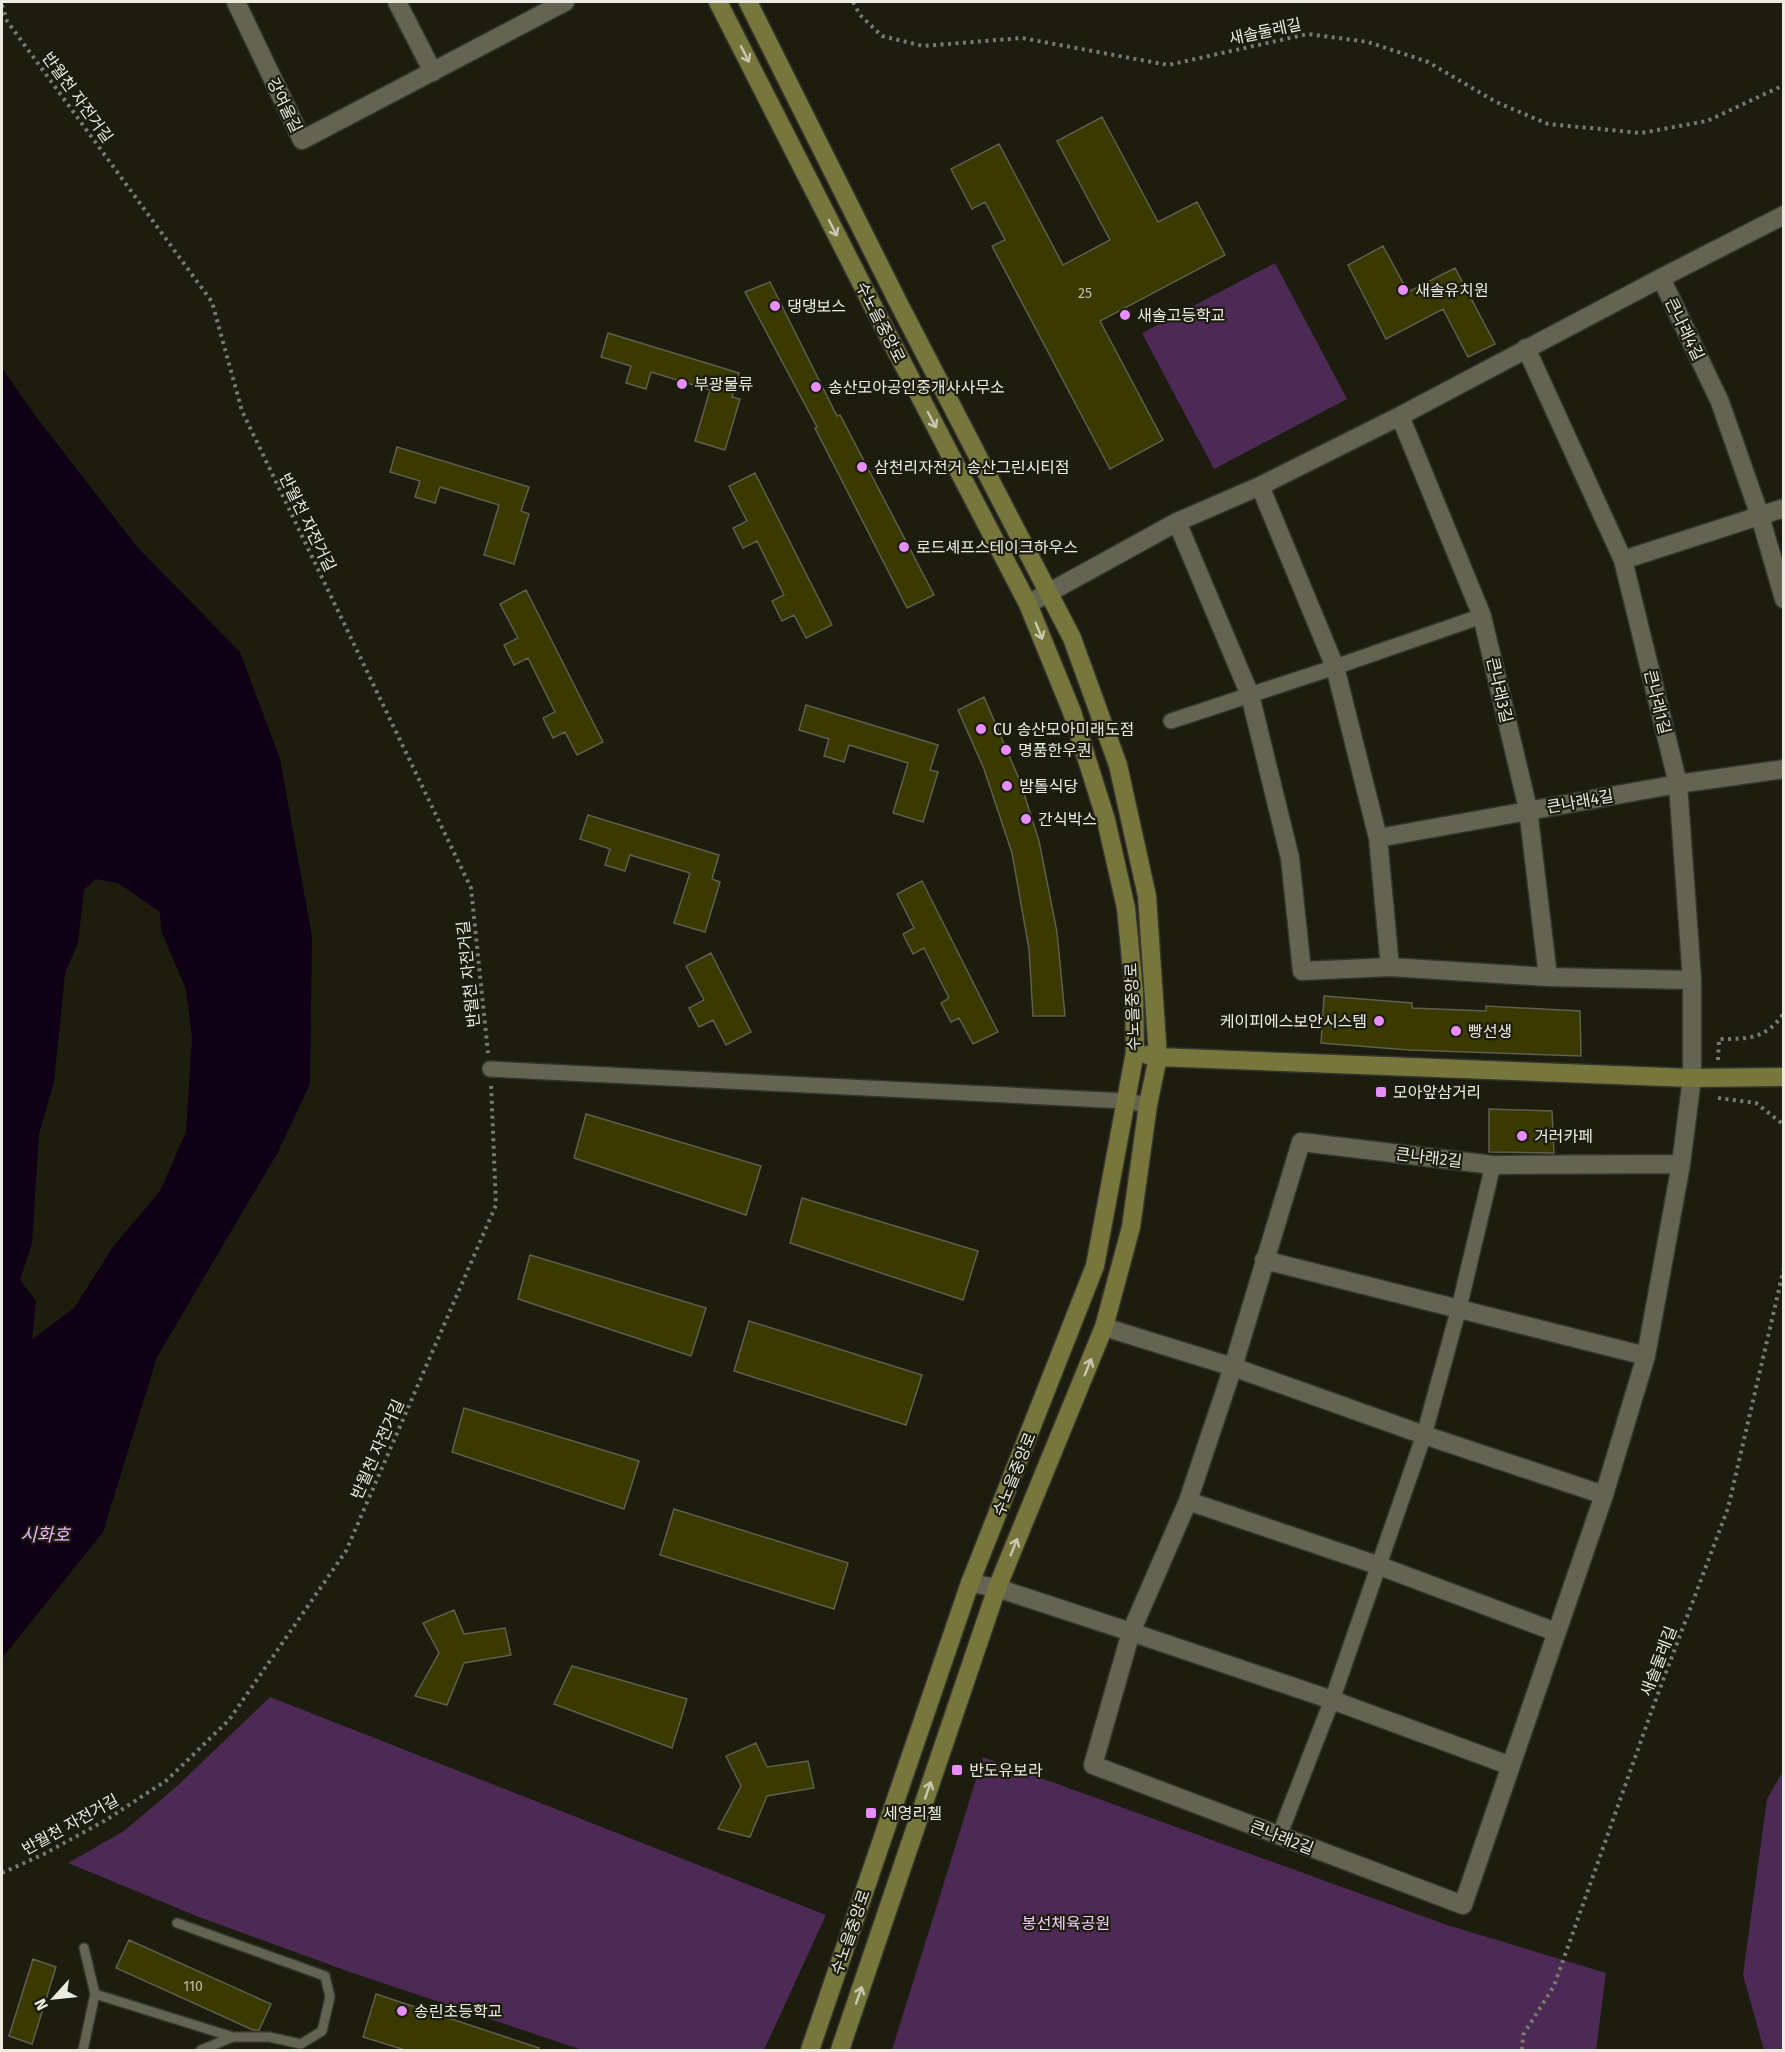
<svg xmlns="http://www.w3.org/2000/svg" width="1785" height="2052" font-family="'Fira Sans','Noto Sans KR',sans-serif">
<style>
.green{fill:#4d2a55}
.water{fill:#0f0015;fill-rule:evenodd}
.building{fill:#3a3900;stroke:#5f5f4e;stroke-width:1.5}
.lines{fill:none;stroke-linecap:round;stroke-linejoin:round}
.service-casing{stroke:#35352d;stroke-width:12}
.pedestrian-casing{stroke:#35352d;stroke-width:18}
.minor-casing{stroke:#35352d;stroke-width:21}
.secondary-casing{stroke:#35352d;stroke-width:21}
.path{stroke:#797a6d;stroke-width:4;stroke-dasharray:3 4.5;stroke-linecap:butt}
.service{stroke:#646453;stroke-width:9}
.pedestrian{stroke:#646453;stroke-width:15}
.minor{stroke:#646453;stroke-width:18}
.secondary{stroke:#77773d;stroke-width:18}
.oneway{stroke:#c8c8b0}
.poi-dot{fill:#e98dfe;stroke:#1c1d0e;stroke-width:2}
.labels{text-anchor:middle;stroke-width:4.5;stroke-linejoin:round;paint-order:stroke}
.number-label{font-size:14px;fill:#bfbea9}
.street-label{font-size:16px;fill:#ebebe1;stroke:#1c1d0e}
.poi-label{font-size:16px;fill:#ebebe1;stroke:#1c1d0e;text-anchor:start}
.park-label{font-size:16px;fill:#f4cefc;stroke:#1c1d0e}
.water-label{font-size:18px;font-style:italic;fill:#f0b2fe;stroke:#1c1d0e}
</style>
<rect width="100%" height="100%" fill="#1c1d0e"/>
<!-- green -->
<path class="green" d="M1275 263 1347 399 1214 469 1142 333Z
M270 1697 826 1915 764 2050H582L350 1972 199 1917 68 1863 124 1831 175 1788Z
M983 1757 1447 1925 1606 1973 1596 2050H892Z
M1783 1771V2050H1764L1743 1975 1767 1799Z"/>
<!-- water -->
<path class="water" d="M2 368 34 414 138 548 240 652 280 759 312 937 310 1084 278 1152 157 1357 103 1532 2 1658ZM95 879 118 883 160 912 161 931 186 989 192 1038 186 1132 160 1191 112 1248 75 1307 32 1340 36 1301 20 1280 32 1243 39 1134 54 1082 65 973 78 943 84 890Z"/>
<!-- building -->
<path class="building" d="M1102 117 1158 222 1197 202 1225 255 1100 321 1163 440 1110 469 992 246 1005 240 985 202 972 209 951 169 999 144 1063 265 1110 240 1057 141Z
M1383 246 1408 292 1455 268 1495 344 1468 357 1443 309 1386 339 1348 265Z
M770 282 837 416 840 415 934 595 907 608 815 428 817 427 745 292Z
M608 333 739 373 732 397 740 399 725 450 695 441 710 390 651 372 646 389 626 383 631 366 601 357Z
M397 447 529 487 521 511 529 514 514 564 484 555 499 505 440 487 435 503 415 497 420 481 390 472Z
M755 473 832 625 806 638 794 615 782 621 772 601 784 595 757 541 743 548 733 528 747 521 729 486Z
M526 590 603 742 577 755 565 732 553 738 543 718 555 712 528 658 514 665 504 645 518 638 500 604Z
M984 697 1020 781 1039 841 1057 932 1065 1016H1033L1029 949 1012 853 984 769 958 710Z
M806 705 938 745 930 770 938 772 923 822 893 813 908 763 849 745 844 762 824 756 829 739 799 730Z
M588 815 719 855 712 879 720 882 705 932 674 923 690 873 630 855 625 871 605 865 610 849 580 839Z
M922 881 998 1032 973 1044 959 1018 951 1022 941 1003 949 998 924 948 913 954 903 934 914 928 897 894Z
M711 953 751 1032 726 1045 713 1020 699 1027 689 1008 704 1000 686 966Z
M1324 996 1412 1003V1008L1486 1011V1006L1580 1011 1581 1056 1409 1050 1321 1043Z
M1489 1109 1552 1111 1554 1153 1489 1152Z
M586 1114 761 1166 746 1215 574 1158Z
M802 1198 978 1251 963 1300 790 1243Z
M530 1255 706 1308 691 1356 518 1299Z
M749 1321 922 1375 906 1425 734 1371Z
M464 1408 639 1461 624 1509 452 1452Z
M674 1509 848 1563 834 1609 660 1555Z
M454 1610 464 1634 505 1628 511 1655 464 1663 447 1705 415 1696 439 1653 423 1623Z
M572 1666 687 1699 672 1748 554 1704Z
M756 1743 767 1767 808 1761 814 1788 767 1796 750 1837 718 1829 741 1786 726 1756Z
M129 1940 271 2004 259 2030H253L116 1968Z
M33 1959 56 1967 32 2044 9 2036Z
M376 1994 539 2048 538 2050H405L363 2037Z"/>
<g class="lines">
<defs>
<path id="service" d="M177 1923 325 1976 330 1997 322 2031 301 2044 269 2037H233L201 2050
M95 1994 233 2037
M83 2050 95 1994 84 1948"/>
<path id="pedestrian" d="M1171 721 1335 667 1482 616
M490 1069 1126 1101 1148 1105
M1279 1836 1332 1700 1424 1435 1459 1308 1493 1165"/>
<path id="minor" d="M236 2 302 140 565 2
M397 2 433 72
M1661 278 1720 402 1760 516 1784 599
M1526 348 1623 560 1678 784 1692 980V1078L1681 1164 1646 1356 1604 1495 1463 1905 1093 1765 1131 1632 1188 1501 1233 1367 1301 1142 1493 1165 1681 1164
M1400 416 1482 616 1528 809 1548 977
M1260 486 1335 667 1378 838 1390 967
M1177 522 1250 695 1290 858 1302 971 1390 967 1548 977 1692 980
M1623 560 1784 508
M1028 604 1177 522 1260 486 1400 416 1661 278 1784 215
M1378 838 1678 784 1784 769
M1264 1260 1646 1356
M1104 1327 1233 1367 1424 1435 1604 1495
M1188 1501 1377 1565 1556 1632
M970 1583 997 1588 1131 1632 1332 1700 1511 1766"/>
<path id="secondary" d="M718 2 877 314 1028 604 1072 712 1106 820 1126 908 1134 991 1135 1052 1095 1266 970 1583 810 2050
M748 2 898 302 1072 638 1118 765 1147 896 1158 1057 1148 1105 1131 1227 1104 1327 997 1588 840 2050
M1147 1055 1158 1057 1692 1078 1784 1077"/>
</defs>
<!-- service casing -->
<use href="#service" class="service-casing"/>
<!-- pedestrian casing -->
<use href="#pedestrian" class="pedestrian-casing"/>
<!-- minor casing -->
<use href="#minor" class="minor-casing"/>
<!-- secondary casing -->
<use href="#secondary" class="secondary-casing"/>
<!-- path -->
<path class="path" d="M853 2 860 15 882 36 923 46 1022 38 1168 65 1308 34 1368 42 1428 62 1496 102 1548 124 1641 133 1707 121 1784 85
M2 5 7 21 212 302 242 411 471 888 488 1053
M1718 1060 1719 1039C1749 1039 1766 1039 1784 1013
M1718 1098 1756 1103 1784 1125
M2 1873 44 1854 106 1820 167 1780 229 1720 346 1551 496 1205 491 1084
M1522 2050 1523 2035 1554 1986 1653 1707 1728 1508 1784 1268"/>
<!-- service -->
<use href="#service" class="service"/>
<!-- pedestrian -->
<use href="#pedestrian" class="pedestrian"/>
<!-- minor -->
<use href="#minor" class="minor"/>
<!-- secondary -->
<use href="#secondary" class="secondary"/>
</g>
<!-- one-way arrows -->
<defs><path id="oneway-shaft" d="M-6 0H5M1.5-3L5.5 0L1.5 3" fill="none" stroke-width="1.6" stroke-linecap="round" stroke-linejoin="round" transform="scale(1.5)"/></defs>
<g class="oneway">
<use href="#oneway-shaft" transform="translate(745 54) rotate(63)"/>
<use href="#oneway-shaft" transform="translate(833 228) rotate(63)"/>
<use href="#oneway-shaft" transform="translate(932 420) rotate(62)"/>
<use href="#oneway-shaft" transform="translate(1039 631) rotate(68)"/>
<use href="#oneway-shaft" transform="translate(1088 1367) rotate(-68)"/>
<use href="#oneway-shaft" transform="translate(1014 1547) rotate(-68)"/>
<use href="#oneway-shaft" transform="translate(928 1790) rotate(-71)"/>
<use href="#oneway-shaft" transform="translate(859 1995) rotate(-71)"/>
</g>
<!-- markers -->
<g class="poi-dot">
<circle cx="1403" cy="290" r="6"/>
<circle cx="775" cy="306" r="6"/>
<circle cx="1125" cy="315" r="6"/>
<circle cx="682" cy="384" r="6"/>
<circle cx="816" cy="387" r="6"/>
<circle cx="862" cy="467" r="6"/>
<circle cx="904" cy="547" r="6"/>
<circle cx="981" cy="729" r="6"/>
<circle cx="1006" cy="750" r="6"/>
<circle cx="1007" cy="786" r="6"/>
<circle cx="1026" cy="819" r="6"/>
<circle cx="1379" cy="1021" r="6"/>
<circle cx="1456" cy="1031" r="6"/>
<rect x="1375" y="1086" width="12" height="12" rx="3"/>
<circle cx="1522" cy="1136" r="6"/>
<rect x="951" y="1764" width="12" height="12" rx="3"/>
<rect x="865" y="1807" width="12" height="12" rx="3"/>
<circle cx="402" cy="2011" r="6"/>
</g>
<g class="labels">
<!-- number labels -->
<g class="number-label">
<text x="1085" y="298">25</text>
<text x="193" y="1991">110</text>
</g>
<!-- street labels -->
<g class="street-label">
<text transform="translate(1265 31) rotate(-12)" y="6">새솔둘레길</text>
<text transform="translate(78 97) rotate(54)" y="6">반월천 자전거길</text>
<text transform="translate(285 105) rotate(64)" y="6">강여울길</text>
<text transform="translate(881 322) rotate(63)" y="6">수노을중앙로</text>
<text transform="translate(1685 329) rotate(64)" y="6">큰나래4길</text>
<text transform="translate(308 522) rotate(64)" y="6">반월천 자전거길</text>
<text transform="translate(1500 690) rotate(77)" y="6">큰나래3길</text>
<text transform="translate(1658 702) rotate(76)" y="6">큰나래1길</text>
<text transform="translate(1580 801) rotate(-10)" y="6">큰나래4길</text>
<text transform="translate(468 974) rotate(-96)" y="6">반월천 자전거길</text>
<text transform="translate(1132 1007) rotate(-92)" y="6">수노을중앙로</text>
<text transform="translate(1429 1157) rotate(7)" y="6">큰나래2길</text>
<text transform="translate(377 1449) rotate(-66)" y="6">반월천 자전거길</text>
<text transform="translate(1014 1474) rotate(-68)" y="6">수노을중앙로</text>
<text transform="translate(1658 1661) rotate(-69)" y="6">새솔둘레길</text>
<text transform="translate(70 1824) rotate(-29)" y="6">반월천 자전거길</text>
<text transform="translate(1282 1837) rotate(21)" y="6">큰나래2길</text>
<text transform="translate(850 1932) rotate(-71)" y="6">수노을중앙로</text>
</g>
<!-- poi labels -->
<g class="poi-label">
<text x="1415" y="296">새솔유치원</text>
<text x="787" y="312">댕댕보스</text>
<text x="1137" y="321">새솔고등학교</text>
<text x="694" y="390">부광물류</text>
<text x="828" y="393">송산모아공인중개사사무소</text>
<text x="874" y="473">삼천리자전거 송산그린시티점</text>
<text x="916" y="553">로드셰프스테이크하우스</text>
<text x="993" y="735">CU 송산모아미래도점</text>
<text x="1018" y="756">명품한우퀀</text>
<text x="1019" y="792">밤톨식당</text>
<text x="1038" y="825">간식박스</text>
<text x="1367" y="1027" text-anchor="end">케이피에스보안시스템</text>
<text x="1468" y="1037">빵선생</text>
<text x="1393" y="1098">모아앞삼거리</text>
<text x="1534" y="1142">거러카페</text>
<text x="969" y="1776">반도유보라</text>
<text x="883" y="1819">세영리첼</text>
<text x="414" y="2017">송린초등학교</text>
</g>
<!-- park labels -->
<g class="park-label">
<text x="1066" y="1929">봉선체육공원</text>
</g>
<!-- water labels -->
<g class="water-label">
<text x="45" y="1541">시화호</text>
</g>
</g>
<!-- border -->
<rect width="1785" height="2052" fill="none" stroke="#ebebe1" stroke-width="6"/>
<!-- north arrow -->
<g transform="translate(54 1998) rotate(243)" stroke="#1c1d0e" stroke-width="4.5" paint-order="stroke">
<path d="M0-4.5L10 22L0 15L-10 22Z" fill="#ebebe1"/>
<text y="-9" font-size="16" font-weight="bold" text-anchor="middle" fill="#ebebe1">N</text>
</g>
</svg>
